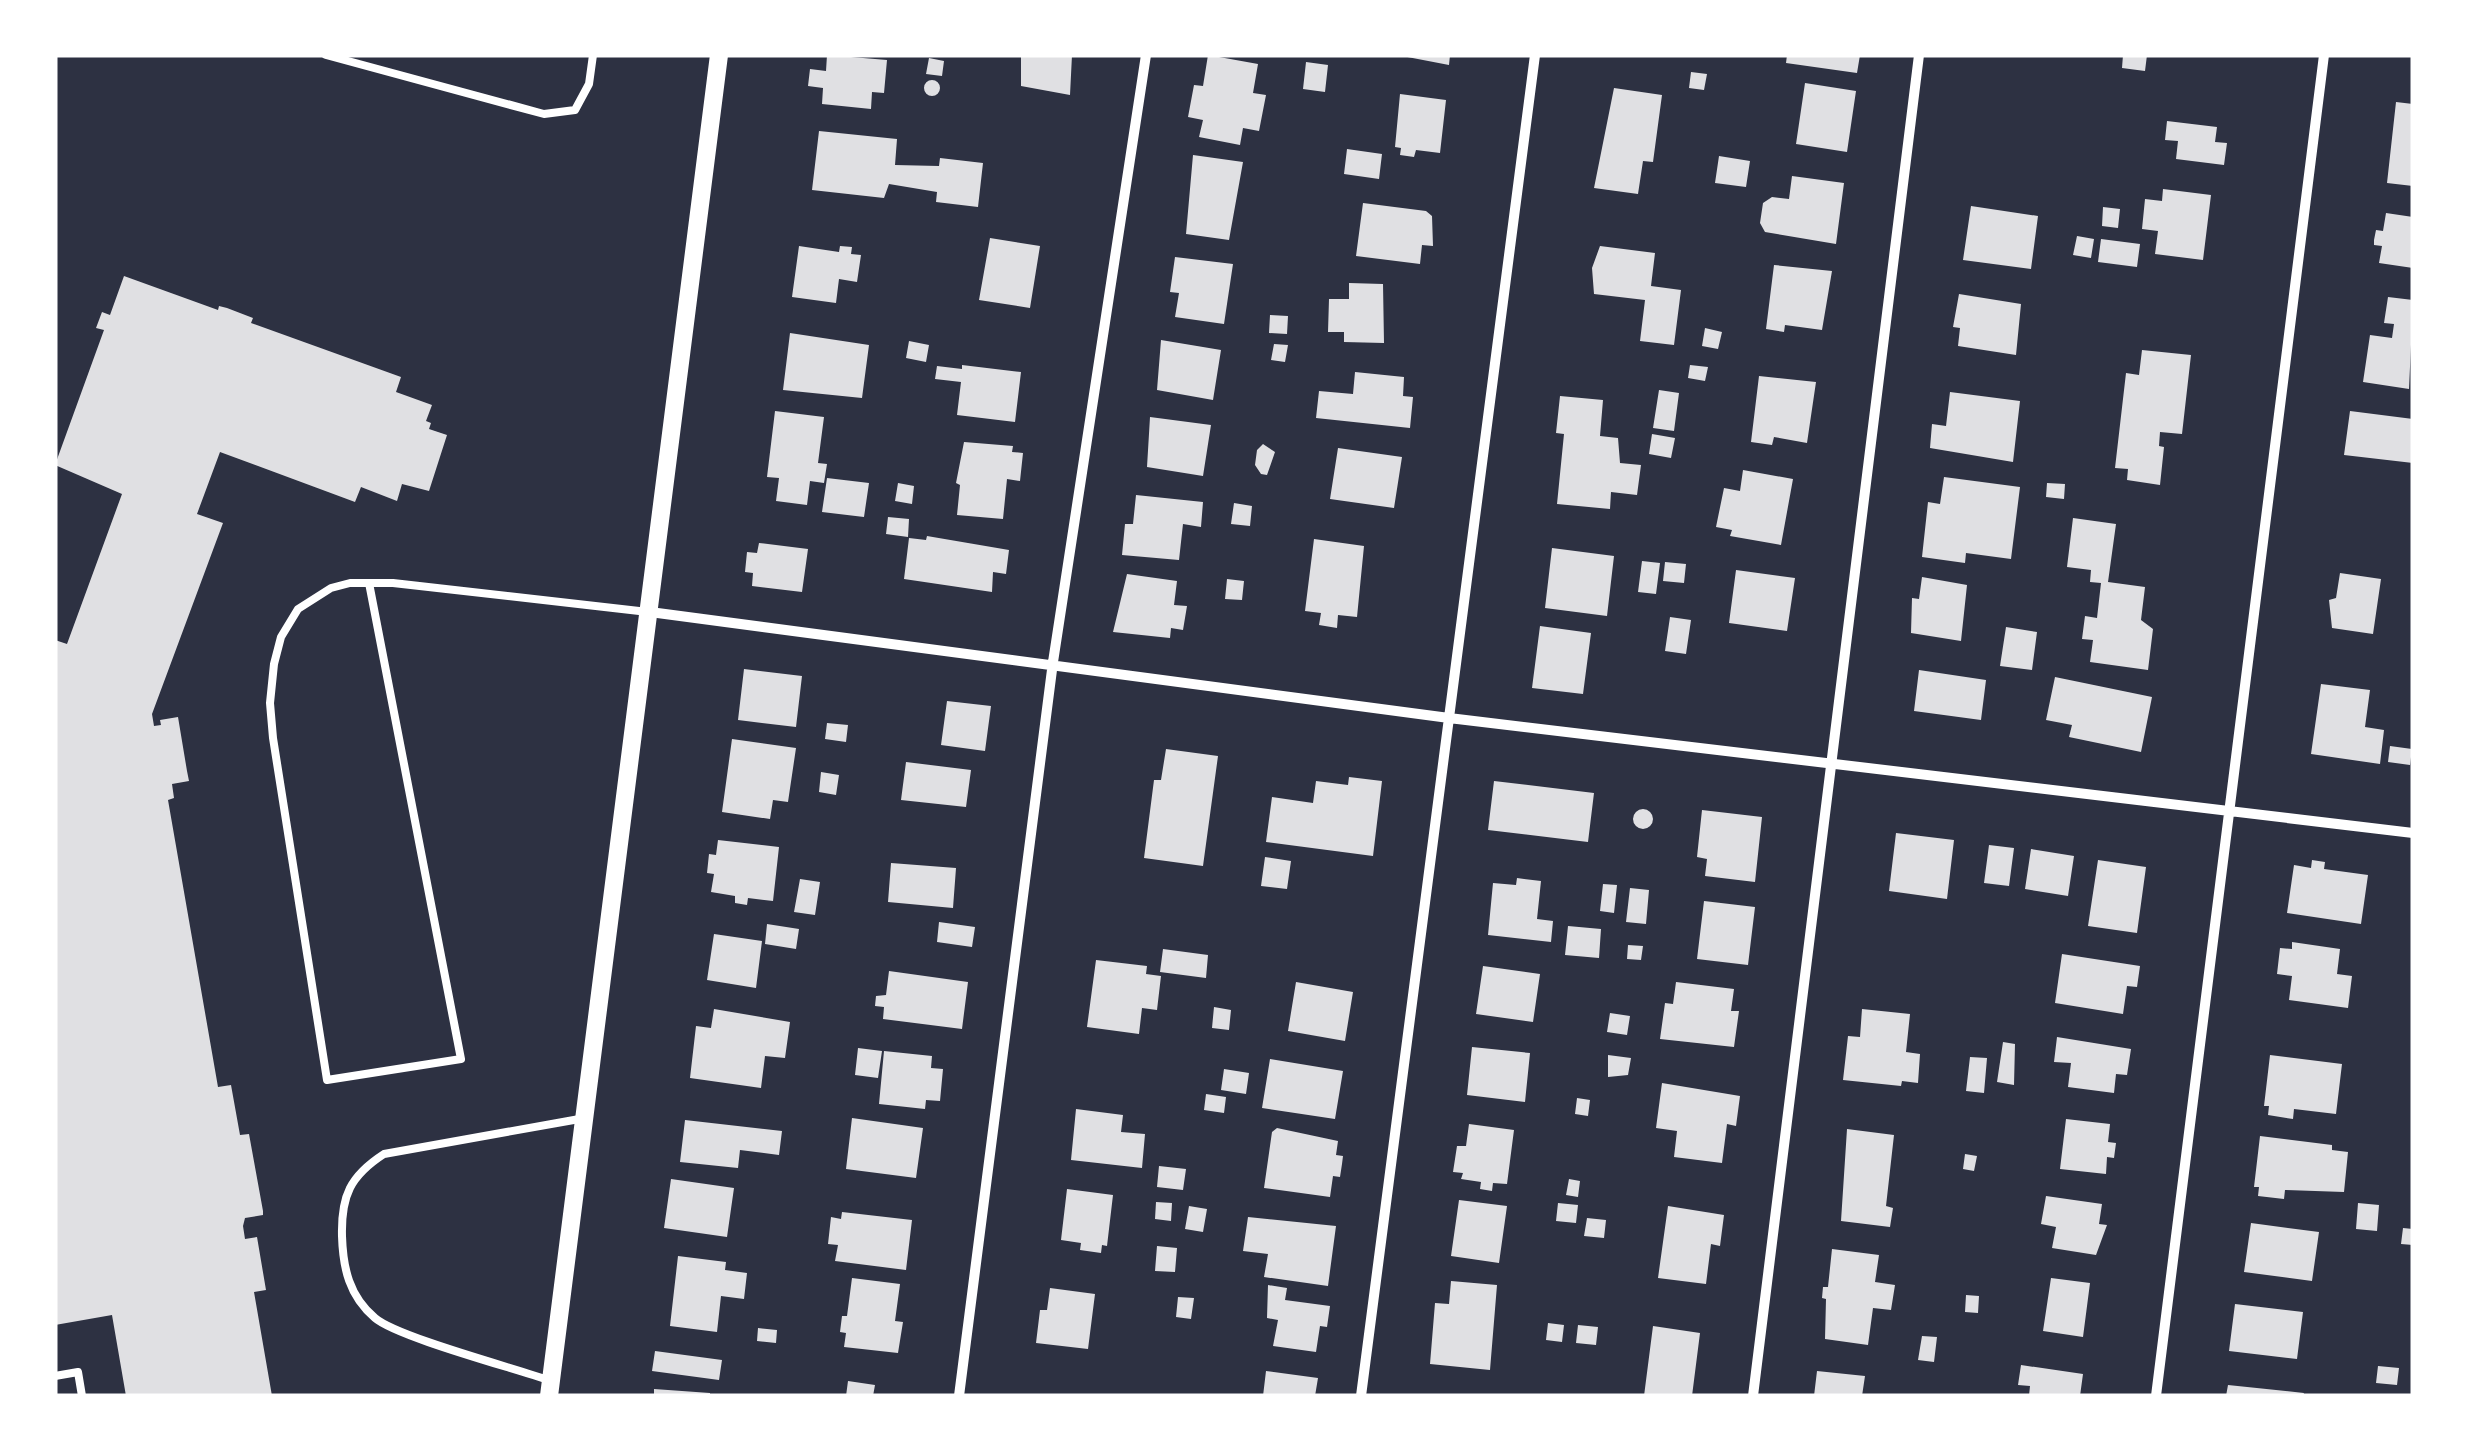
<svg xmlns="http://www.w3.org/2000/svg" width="2468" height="1451" font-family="'Work Sans',sans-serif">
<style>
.building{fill:#e0e0e3}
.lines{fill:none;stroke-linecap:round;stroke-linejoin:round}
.service{stroke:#fff;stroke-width:8}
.minor{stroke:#fff;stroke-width:10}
.tertiary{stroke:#fff;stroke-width:18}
</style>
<rect width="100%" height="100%" fill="#2d3142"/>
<!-- building -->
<path class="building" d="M827 55 887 60 884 93 872 92 871 109 822 104 823 88 808 86 810 69 826 71Z
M1021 55H1072L1070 95 1021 86Z
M1208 55 1258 64 1253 93 1266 95 1259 131 1243 128 1240 145 1199 137 1203 120 1188 117 1194 85 1203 86Z
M1397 55H1450L1449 65Z
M1787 55H1860L1857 73 1786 63Z
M2123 55H2147L2145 71 2122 68Z
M929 58 944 61 942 76 926 74Z
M1306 62 1328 65 1325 92 1303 89Z
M1691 72 1707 74 1704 90 1689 88Z
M924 88a8 8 0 1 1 16 0a8 8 0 1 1-16 0Z
M1805 83 1856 91 1847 152 1796 144Z
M1614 88 1662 95 1653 162 1643 161 1638 194 1594 188Z
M1400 94 1446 100 1440 153 1416 150 1414 157 1400 155 1401 148 1395 147Z
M2396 102 2413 104V186L2387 183Z
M2167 121 2217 127 2215 142 2227 143 2224 165 2176 159 2178 141 2165 140Z
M819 131 897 139 895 165 939 166 940 158 983 163 978 207 936 202 937 192 889 184 884 198 812 190Z
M1347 149 1382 154 1379 179 1344 174Z
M1193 155 1243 162 1229 240 1186 234Z
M1719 156 1750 161 1746 187 1715 183Z
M1792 176 1844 183 1836 244 1765 232 1760 223 1763 203 1772 197 1789 199Z
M2163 189 2211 195 2203 260 2155 254 2158 231 2142 229 2145 199 2162 201Z
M1363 203 1426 211 1432 216 1433 246 1422 245 1420 264 1356 256Z
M1971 206 2038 216 2031 269 1963 260Z
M2103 207 2120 209 2118 228 2102 226Z
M2386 213 2413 217V268L2379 263 2382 246 2374 245V240L2376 230 2383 231Z
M2077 236 2094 239 2091 258 2073 255Z
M990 238 1040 246 1030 308 979 300Z
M2101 239 2140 244 2137 267 2098 262Z
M799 246 839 252 840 246 852 247 851 254 861 255 857 282 839 279 836 303 792 297Z
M1600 246 1655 253 1651 286 1681 290 1674 345 1640 341 1645 300 1594 294 1592 268Z
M1175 257 1233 264 1224 324 1175 317 1179 293 1170 292Z
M1774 265 1832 271 1822 330 1785 325 1784 332 1766 329Z
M124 276 218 310 219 306 227 308 253 318 251 323 401 377 396 392 432 405 426 421 431 423 429 429 447 435 429 491 402 484 397 501 361 487 355 502 220 452 197 514 223 523 152 714 154 726 161 725 160 720 178 717 187 771 189 781 172 784 174 798 168 800 218 1087 231 1085 240 1135 249 1134 263 1211V1215L245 1218 243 1226 245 1239 257 1237 266 1290 254 1292 272 1396H126L112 1315 55 1325V640L67 644 122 494 55 465 104 330 96 328 102 312 110 315Z
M1349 283 1383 284 1384 343 1344 342V332H1328L1329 299H1349Z
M1959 294 2021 304 2016 355 1958 346 1960 328 1953 327Z
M2388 297 2413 300 2409 389 2363 382 2370 335 2392 338 2394 324 2384 323Z
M1270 315 1288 316 1287 334 1269 333Z
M1705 328 1722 332 1718 349 1702 346Z
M790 333 869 345 862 398 783 390Z
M1161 340 1221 350 1213 400 1157 390Z
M909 341 929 345 926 362 906 358Z
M1274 344 1288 345 1285 362 1271 360Z
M2142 350 2191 355 2182 434 2160 432 2159 446 2164 447 2160 485 2127 480 2128 469 2115 468 2126 373 2139 375Z
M962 365 1021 372 1015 422 957 415 961 382 935 379 937 366 962 369Z
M1690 365 1708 367 1705 381 1688 378Z
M1355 372 1404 377 1403 396 1413 397 1410 428 1316 418 1319 391 1353 394Z
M1759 376 1816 382 1807 443 1774 437 1772 445 1751 442Z
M1659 390 1679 393 1674 431 1653 428Z
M1950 392 2020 401 2013 462 1930 448 1932 424 1946 426Z
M1560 396 1603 400 1600 436 1618 438 1620 463 1641 465 1637 495 1611 492 1610 509 1557 504 1564 434 1556 433Z
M775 411 824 417 818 463 827 464 824 483 810 481 807 505 776 501 779 478 767 477Z
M2350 411 2413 419V463L2344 455Z
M1150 417 1211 425 1203 476 1147 467Z
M1652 434 1675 438 1671 458 1649 454Z
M964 442 1013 446 1012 452 1023 453 1020 481 1007 479 1003 519 957 515 960 485 956 483Z
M1263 444 1275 452 1267 475 1261 474 1255 465 1257 450Z
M1338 448 1402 457 1394 508 1330 499Z
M1743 470 1793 479 1781 545 1730 536 1732 530 1716 527 1724 488 1740 491Z
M1944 477 2020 487 2011 559 1966 553 1965 563 1922 557 1928 502 1940 504Z
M827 478 869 483 864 517 822 512Z
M898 483 914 486 912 504 895 501Z
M2047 483 2065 484 2064 499 2046 497Z
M1136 495 1203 502 1201 527 1183 524 1179 560 1122 555 1125 524H1133Z
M1234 503 1252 506 1250 526 1231 524Z
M888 517 909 519 908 537 886 534Z
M2073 518 2116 524 2108 582 2145 587 2141 620 2153 629 2148 670 2090 662 2093 640 2082 639 2085 616 2097 618 2101 583 2090 582 2091 570 2067 567Z
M927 536 1009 550 1006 574 993 572 992 592 904 579 909 538 926 540Z
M1314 539 1364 546 1357 617 1338 615 1337 628 1319 625 1321 613 1305 611Z
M759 543 808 549 802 592 752 586 753 573 745 572 747 552 757 553Z
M1552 548 1614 556 1607 616 1545 608Z
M1642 561 1660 563 1656 594 1638 592Z
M1665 562 1686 564 1684 583 1663 581Z
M1736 570 1795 578 1787 631 1729 623Z
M2340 573 2381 579 2373 634 2332 628 2329 600 2336 598Z
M1127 574 1177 581 1174 605 1187 606 1183 630 1171 628 1170 638 1113 632Z
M1922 577 1967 585 1961 641 1911 633 1912 598 1919 599Z
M1227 579 1244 581 1242 600 1225 599Z
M1670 617 1691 620 1686 654 1665 651Z
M1540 626 1591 633 1583 694 1532 688Z
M2006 627 2037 632 2032 670 2000 666Z
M744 669 802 676 796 727 738 720Z
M1919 670 1986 680 1981 720 1914 711Z
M2055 677 2152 697 2141 752 2069 737 2072 725 2046 720Z
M2321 684 2370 690 2365 727 2384 730 2380 764 2311 754Z
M947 701 991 706 985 751 941 745Z
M827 723 848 725 846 742 825 739Z
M732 739 796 748 788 802 773 800 770 819 722 812Z
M2390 746 2412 749 2410 765 2388 762Z
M1166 749 1218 756 1203 866 1144 858 1154 780H1161Z
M906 762 971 770 966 807 901 800Z
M821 772 839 775 836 795 819 792Z
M1349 777 1382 781 1373 856 1266 842 1272 797 1313 803 1316 781 1348 785Z
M1494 781 1594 793 1588 842 1488 830Z
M1633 819a10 10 0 1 1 20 0a10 10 0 1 1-20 0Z
M1702 810 1762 817 1755 882 1705 876 1707 859 1697 857Z
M1896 833 1954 840 1947 899 1889 891Z
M718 840 779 847 773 901 748 898 747 905 735 903V896L711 892 714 874 707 873 709 854 716 855Z
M1989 845 2014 848 2009 886 1984 883Z
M2031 849 2074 856 2068 896 2025 889Z
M1265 857 1291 861 1287 889 1261 886Z
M2098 860 2146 867 2137 933 2088 926Z
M2312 860 2325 862 2324 869 2368 875 2361 924 2287 913 2294 865 2311 868Z
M891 863 956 868 953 908 888 902Z
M1517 878 1541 881 1537 919 1553 921 1551 942 1488 935 1493 883 1516 885Z
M800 879 820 882 815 915 794 912Z
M1603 884 1617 885 1614 913 1600 911Z
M1630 888 1649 890 1646 924 1626 922Z
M1704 901 1755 907 1748 965 1697 959Z
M939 922 975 927 972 947 937 942Z
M767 924 799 929 796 949 765 944Z
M1568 926 1601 929 1599 958 1565 955Z
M714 934 762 941 756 988 707 980Z
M2292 942 2340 949 2337 974 2352 976 2348 1008 2289 1000 2292 976 2277 974 2280 948 2292 949Z
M1628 945 1643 946 1641 960 1627 959Z
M1163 949 1208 955 1206 978 1160 972Z
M2062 954 2140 966 2137 987 2127 986 2123 1014 2055 1003Z
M1096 960 1147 966 1146 974 1161 976 1157 1010 1142 1008 1139 1034 1087 1027Z
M1483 966 1540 974 1533 1022 1476 1014Z
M889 971 968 982 962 1029 883 1019 884 1007 875 1006 876 996 886 995Z
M1296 982 1353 992 1345 1041 1288 1031Z
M1676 982 1734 989 1731 1011H1739L1734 1047 1660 1039 1665 1003 1673 1004Z
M1214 1007 1231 1010 1229 1030 1212 1028Z
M714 1009 790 1022 785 1058 765 1056 761 1088 690 1078 696 1026 711 1028Z
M1862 1009 1910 1014 1906 1052 1920 1054 1918 1083 1902 1081 1901 1086 1843 1080 1848 1036 1860 1037Z
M1610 1013 1630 1016 1627 1035 1607 1032Z
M2057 1037 2131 1049 2127 1075 2116 1074 2114 1093 2068 1087 2071 1063 2054 1062Z
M2003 1042 2015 1044 2014 1085 1997 1082Z
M1472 1047 1530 1053 1525 1102 1467 1095Z
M858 1048 882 1051 878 1078 855 1075Z
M884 1051 932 1056 931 1068 943 1069 940 1101 926 1100 925 1109 879 1104Z
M1608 1055 1631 1058 1628 1075 1608 1077Z
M2270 1055 2342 1064 2336 1114 2294 1109 2293 1119 2268 1115 2269 1106H2264Z
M1970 1057 1987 1058 1984 1093 1966 1091Z
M1270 1059 1343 1071 1335 1119 1262 1108Z
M1224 1069 1249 1073 1246 1094 1221 1090Z
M1662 1083 1740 1096 1736 1126 1727 1124 1722 1163 1674 1157 1677 1131 1656 1128Z
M1206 1094 1226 1097 1224 1113 1204 1110Z
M1577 1098 1590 1100 1588 1116 1575 1114Z
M1076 1109 1123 1115 1121 1132 1145 1134 1142 1168 1071 1160Z
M852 1118 923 1128 916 1178 846 1169Z
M2066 1119 2110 1124 2108 1142 2116 1143 2114 1158 2107 1157 2106 1174 2060 1169Z
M685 1120 782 1131 779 1155 740 1150 738 1168 680 1162Z
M1469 1124 1514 1130 1507 1184 1493 1183 1492 1191 1480 1189 1481 1182 1461 1179 1463 1173 1453 1172 1457 1146H1466Z
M1277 1128 1338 1141 1336 1155 1343 1156 1342 1164 1340 1177 1333 1176 1330 1197 1264 1188 1272 1132Z
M1847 1129 1894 1135 1886 1206 1893 1208 1890 1227 1841 1221Z
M2260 1136 2332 1145V1150L2348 1152 2344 1192 2285 1190 2284 1199 2258 1196 2259 1187H2254Z
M1965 1154 1977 1156 1974 1171 1963 1169Z
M1159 1166 1186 1169 1183 1190 1157 1187Z
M671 1179 734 1188 727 1237 664 1228Z
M1569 1179 1580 1181 1578 1197 1566 1195Z
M1067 1189 1113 1195 1107 1246 1102 1245 1101 1253 1080 1250 1081 1243 1061 1240Z
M2046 1196 2102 1204 2099 1224 2107 1225 2096 1255 2052 1248 2056 1227 2041 1224Z
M1459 1200 1507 1206 1499 1263 1451 1256Z
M1156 1202 1172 1203 1171 1221 1155 1219Z
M1558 1203 1578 1205 1576 1223 1556 1221Z
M2358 1203 2379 1205 2377 1231 2356 1229Z
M1189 1206 1207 1209 1203 1232 1185 1229Z
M1668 1206 1724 1215 1720 1246 1711 1244 1706 1284 1658 1278Z
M842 1212 912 1220 906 1270 835 1261 838 1245 828 1244 831 1217 841 1219Z
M1248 1217 1336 1226 1328 1286 1264 1277 1268 1254 1243 1251Z
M1587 1218 1606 1220 1604 1238 1584 1236Z
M2251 1223 2319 1232 2312 1281 2244 1272Z
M2403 1228 2413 1229V1245L2401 1244Z
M1157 1246 1177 1248 1175 1272 1155 1271Z
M1832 1249 1879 1255 1875 1282 1895 1285 1891 1310 1873 1308 1868 1345 1825 1339 1826 1299 1822 1298 1823 1287H1828Z
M678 1256 726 1262 725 1270 747 1273 744 1299 721 1296 717 1332 670 1326Z
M852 1278 900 1284 895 1321 903 1322 898 1353 844 1347 846 1333 840 1332 842 1316H847Z
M2051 1278 2090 1283 2083 1337 2043 1331Z
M1451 1281 1497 1285 1490 1370 1430 1364 1435 1303 1449 1304Z
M1268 1285 1287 1288 1285 1300 1330 1306 1327 1327 1320 1326 1316 1352 1273 1346 1278 1320 1267 1318Z
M1050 1288 1095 1294 1088 1349 1036 1343 1040 1310H1047Z
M1966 1295 1979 1296 1978 1313 1965 1312Z
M1178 1297 1194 1298 1191 1319 1176 1317Z
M2235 1304 2303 1312 2297 1359 2229 1351Z
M1548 1323 1564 1325 1562 1342 1546 1340Z
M1578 1325 1598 1327 1596 1345 1576 1343Z
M1653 1326 1700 1333 1692 1396H1644Z
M758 1328 777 1330 776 1343 757 1341Z
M1922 1336 1937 1337 1934 1362 1918 1360Z
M655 1351 722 1360 719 1380 652 1371Z
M2021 1365 2083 1374 2080 1396H2029L2030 1386 2018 1385Z
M2378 1366 2399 1368 2397 1385 2376 1383Z
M1266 1371 1318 1378 1315 1396H1263Z
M1817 1371 1865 1376 1862 1396H1814Z
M848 1381 875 1385 873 1396H846Z
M2228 1385 2304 1393 2303 1396H2226Z
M654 1389 710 1393V1396H654Z"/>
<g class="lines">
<!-- service -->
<path class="service" d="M326 55 544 114 575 110 589 84 593 55
M369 583 461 1059 327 1080 273 738 270 703 274 664 281 637 298 609 331 588 350 583H393L648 612
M55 1376 78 1372 82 1396
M548 1380C514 1368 397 1337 375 1318 349 1296 343 1268 342 1236 341 1196 350 1176 384 1154L585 1118"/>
<!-- minor -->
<path class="minor" d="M650 612 1449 718 2413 833
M959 1396 1053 662 1146 55
M1361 1396 1535 55
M1753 1396 1919 55
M2156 1396 2324 55"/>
<!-- tertiary -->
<path class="tertiary" d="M549 1396 719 55"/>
</g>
<!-- border -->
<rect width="2468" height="1451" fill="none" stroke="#ffffff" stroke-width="115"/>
</svg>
